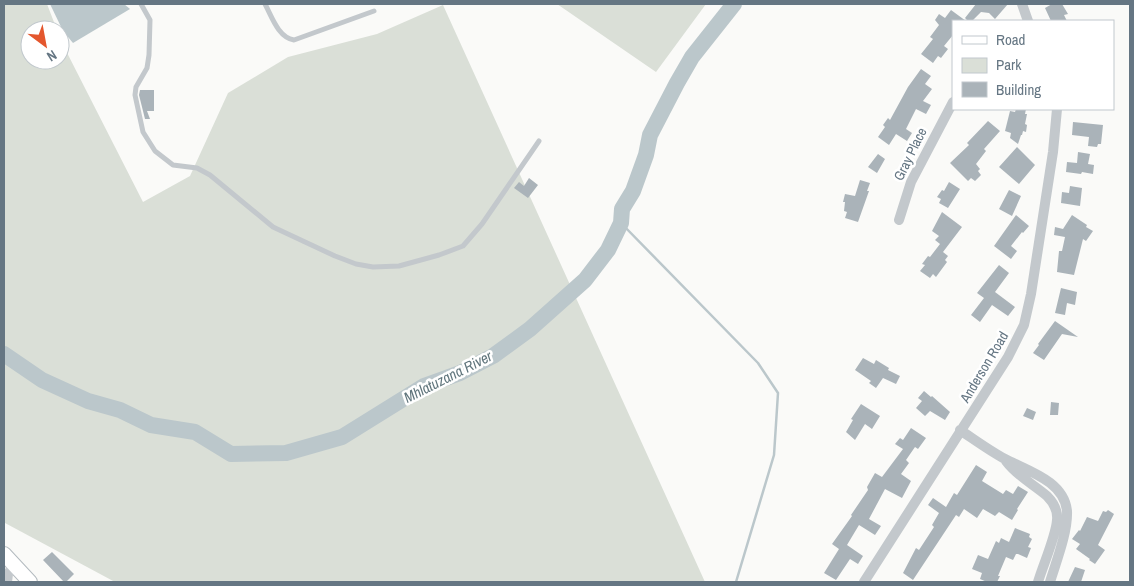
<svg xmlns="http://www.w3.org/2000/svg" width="1134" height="586" font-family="'Archivo Narrow',sans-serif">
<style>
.green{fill:#dadfd7}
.water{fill:#bbc7cb}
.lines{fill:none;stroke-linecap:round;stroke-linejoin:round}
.stream{stroke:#bbc7cb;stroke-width:2.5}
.river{stroke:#bbc7cb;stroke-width:16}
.building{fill:#aab3b9}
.secondary-casing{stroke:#b3babf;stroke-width:16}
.lane{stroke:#c3c8cc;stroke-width:5}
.street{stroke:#c3c8cc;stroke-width:10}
.secondary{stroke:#fff;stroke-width:14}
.labels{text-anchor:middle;stroke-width:5;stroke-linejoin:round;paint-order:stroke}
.street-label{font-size:14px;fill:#657683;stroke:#fff}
.water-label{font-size:15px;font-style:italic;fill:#60757c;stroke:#fff}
</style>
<rect width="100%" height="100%" fill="#fafaf8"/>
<!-- green -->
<path class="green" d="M4 4H47L57 30H30V60H60V39L143 202 190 176 228 93 288 57 377 34 443 5 705 582H115L5 523 4 525Z
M557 4H706L656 72Z"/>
<!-- water -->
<path class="water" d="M50 4H124L130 9 73 43 63 31Z"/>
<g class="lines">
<!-- stream -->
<path class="stream" d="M621 223 758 363 778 393 774 455 736 582"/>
<!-- river -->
<path class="river" d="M4 354 42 380 88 401 120 410 151 425 195 432 231 454 286 453 342 437 424 386 460 373 493 356 530 329 585 280 608 250 621 223 622 209 633 191 646 155 650 135 677 83 692 57 734 4"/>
</g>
<!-- building -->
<path class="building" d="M976 4H1008L995 19 989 13 981 12 972 21H968L965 18Z
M1052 4H1062L1068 14 1064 15 1067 21H1051L1045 8Z
M951 10 966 21H953V35L944 46 948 49 941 58 938 56 933 63 921 54 933 39 930 37 939 25 935 20 939 14 945 18Z
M921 69 931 76 925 84 932 89 923 101 931 105 926 114 916 109 906 129 912 133 907 141 896 134 889 145 878 137 885 127 883 125 888 118 890 120 908 87Z
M140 90H154V111H147L150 119H145L139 95Z
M1016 109H1026L1025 114H1027L1025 124 1027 125 1026 132 1023 131 1022 135H1021L1018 144 1010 138 1011 133 1005 131 1010 111 1015 112Z
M988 121 1000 131 984 149 986 151 976 164 980 169 978 171 981 175 975 181 971 178 968 181 950 163 969 145 967 143Z
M1073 122 1103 125 1101 144H1098L1097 147 1088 146 1089 137 1072 135Z
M1017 147 1035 165 1019 184 999 167Z
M1078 152 1090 154 1088 164 1094 165 1093 174 1082 172 1081 174 1066 172 1067 162 1077 163Z
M878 154 885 159 877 173 868 167Z
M529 178 538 185 528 198 514 188 519 182 524 186Z
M860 180 870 183 867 191H869L858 222 845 218 847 212 844 211 845 202H843L845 194 855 196Z
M949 182 960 189 948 208 939 203 941 199 937 197 942 190 944 191Z
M1070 186 1082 188 1080 206 1061 203 1062 192 1069 193Z
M1009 190 1021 196 1012 216 999 209Z
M942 212 962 227 943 252 948 256 945 260 947 262 936 277 933 274 930 278 920 271 925 265 922 264 928 256 930 257 940 244 935 240 939 236 932 231Z
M1016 215 1029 226 1023 233 1022 232 1011 246 1017 251 1011 259 994 246Z
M1072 215 1087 225 1086 227 1093 231 1086 241 1083 239 1074 275 1057 272 1059 251H1062L1065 237 1054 235 1055 227 1063 229Z
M999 265 1009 273 995 292 1015 307 1008 316 992 305 980 322 971 315 984 298 977 293Z
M1061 288 1077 292 1075 305 1067 303 1065 315 1055 313Z
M1055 321 1078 337 1062 334 1044 360 1033 353 1039 345 1038 344Z
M863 358 874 364 876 360 889 368 888 370 900 376 896 384 883 378 876 388 869 383 871 381 855 370Z
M924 391 931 397 932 396 950 412 945 420 930 411 925 416 916 408 922 401 918 398Z
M1051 402 1059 403 1058 415H1050Z
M861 404 880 416 872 429 865 424 855 440 846 432 853 420 851 419Z
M1027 408 1036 412 1033 420 1023 416Z
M911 428 926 438 918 449 915 447 906 460 909 463 901 474 911 481 902 498 885 489 869 519 881 526 875 535 859 525 847 545 863 556 858 564 850 559 836 580 824 573 839 549 832 544 852 516 851 515 868 490 867 487 875 473 882 477 903 449 895 444 900 438 903 440Z
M976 465 987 472 982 481 1003 494 1006 490 1013 494 1018 486 1028 492 1017 509 1018 510 1012 520 999 512 995 516 983 509 977 518 964 509 959 517 956 515 913 580 903 573 916 548 919 550 934 527 932 525 939 513 928 505 933 498 946 507 954 493 957 495Z
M1108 510 1114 514 1098 545 1105 550 1095 564 1089 560 1090 559 1076 549 1080 544 1072 539 1079 530 1080 531 1087 517 1098 521 1103 511 1106 512Z
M1015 528 1030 534 1029 537 1032 539 1028 547 1031 548 1027 558 1018 554H1016L1013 560 1006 557 998 576H1000L997 582H987L980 579 982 573 972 569 978 555 988 559 996 541 999 543 1001 538 1009 542Z
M52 552 74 574 66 582H64L43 560Z
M1075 567 1085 570 1081 582H1068Z"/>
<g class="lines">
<defs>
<path id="secondary" d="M4 554 30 582"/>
</defs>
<!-- secondary casing -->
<use href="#secondary" class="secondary-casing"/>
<!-- lane -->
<path class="lane" d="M141 4 150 20 149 55 147 68 136 87 135 95 143 132 155 151 173 165 197 168 210 175 273 227 335 256 356 264 373 267 399 266 439 255 463 246 482 224 539 141
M265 4C272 17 278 37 294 40L374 11"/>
<!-- street -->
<path class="street" d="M1022 4 1028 21
M899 220 911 182 953 102
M960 430C975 440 990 451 1005 459 1028 471 1064 481 1067 511 1068 532 1056 562 1050 582
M1006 461C1017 476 1033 484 1047 496 1053 502 1058 510 1057 520 1056 536 1043 565 1038 582
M7 582 8 574 14 564
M864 582 1008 357 1024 325 1031 294 1053 152 1057 109"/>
<!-- secondary -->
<use href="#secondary" class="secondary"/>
</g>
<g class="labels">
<!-- street labels -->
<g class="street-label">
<text transform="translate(910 154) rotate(-64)" y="5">Gray Place</text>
<text transform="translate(984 367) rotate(-59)" y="5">Anderson Road</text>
</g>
<!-- water labels -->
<g class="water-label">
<text transform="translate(448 377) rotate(-27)" y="5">Mhlatuzana River</text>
</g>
</g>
<!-- border -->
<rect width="1134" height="586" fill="none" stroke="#657683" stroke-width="10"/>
<!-- legend -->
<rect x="952" y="20" width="162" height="90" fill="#ffffff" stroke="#c1c8cd"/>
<rect x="962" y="36" width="25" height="8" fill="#ffffff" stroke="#c1c8cd"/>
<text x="996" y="45" font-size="15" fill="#657683">Road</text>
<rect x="962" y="58" width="25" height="15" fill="#dadfd7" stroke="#c1c8cd"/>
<text x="996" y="70" font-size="15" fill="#657683">Park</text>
<rect x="962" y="82" width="25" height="15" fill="#aab3b9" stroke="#c1c8cd"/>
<text x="996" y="95" font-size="15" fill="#657683">Building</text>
<!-- north arrow -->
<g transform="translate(45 45) rotate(148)"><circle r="24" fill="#ffffff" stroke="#c1c8cd"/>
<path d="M0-4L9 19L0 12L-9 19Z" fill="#e4572e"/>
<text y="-8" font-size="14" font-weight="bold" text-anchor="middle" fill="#657683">N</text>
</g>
</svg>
